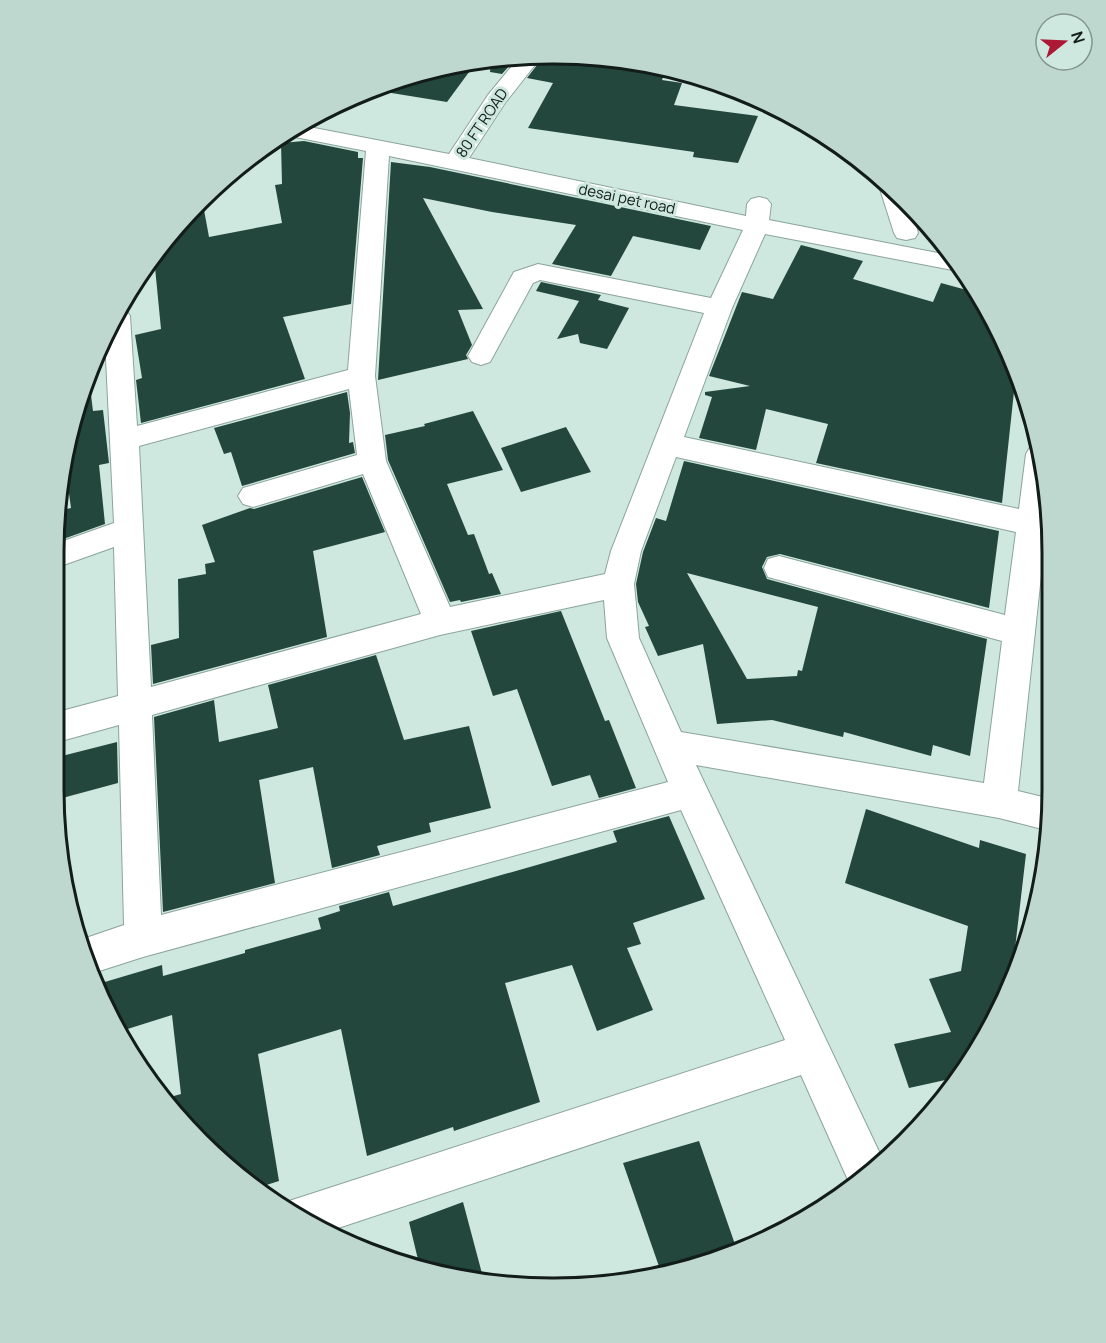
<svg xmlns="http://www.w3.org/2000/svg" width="1106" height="1343" font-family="Manrope,sans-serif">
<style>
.building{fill:#24473d;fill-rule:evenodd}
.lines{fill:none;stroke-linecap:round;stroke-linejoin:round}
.minor-casing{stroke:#8ba49b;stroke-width:2}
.minor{fill:#fff;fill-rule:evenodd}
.labels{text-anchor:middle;stroke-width:6;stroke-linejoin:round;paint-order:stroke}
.far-street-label{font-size:15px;fill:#121c19;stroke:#cee8df}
.rim{fill:none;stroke:#121c19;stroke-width:3}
</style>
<rect width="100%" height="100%" fill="#cee8df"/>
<!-- building -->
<path class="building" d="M518 56 502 74 490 72 491 60Z
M544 56 618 58 666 69 662 80 682 83 674 105 758 116 738 163 693 157 694 152 528 128 553 83 527 78Z
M459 65 472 68 447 102 373 90 424 71Z
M304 141 358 152V158H363L351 304 283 317 305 379 141 423 136 380 142 378 135 335 161 329 154 257 202 199 209 237 282 223 275 185 282 184 281 143Z
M391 162 430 167 711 226 700 250 633 236 611 276 552 264 576 225 492 212 423 198 483 309 458 310 472 345 466 355 468 359 378 380Z
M801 245 863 261 853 279 933 302 941 283 974 292 978 295 1001 333 1016 373 1002 503 816 463 828 424 766 409 756 450 699 438 712 397 705 395V392L750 386 709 376 742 292 773 299Z
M541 282 601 295 598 300 629 308 607 349 580 343 578 334 557 339 579 301 536 291Z
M86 387H90L93 411 103 410 109 463 99 465 105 524 55 542 57 511 71 508 66 472Z
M347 392 350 413 349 443 353 442 355 453 242 486 231 452 224 454 214 428Z
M473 411 503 470 447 484 468 535 474 534 489 574 492 573 501 594 461 602 460 600 450 602 388 460 385 435 425 426 424 424Z
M566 427 591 472 521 492 501 448Z
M684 461 999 531 989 608 780 554 767 557 762 567 767 579 987 639 970 756 933 745 931 756 844 732 843 737 772 720 717 724 703 644 658 656 645 627 649 626 638 602 636 584 643 552 656 518 666 521ZM687 573 818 607 802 671 798 670 797 676 747 679Z
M362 477 385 532 313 551 327 637 153 684 151 645 179 638 178 579 206 574 205 564 215 562 202 525 250 508 254 509Z
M561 611 605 721 609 720 636 788 599 798 590 775 552 786 517 689 493 696 471 631Z
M376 655 404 740 469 726 491 808 429 823 431 832 377 846 380 855 332 868 313 767 259 780 275 883 163 912 154 717 214 700 219 742 278 728 268 685Z
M117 742 118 783 55 800 54 758Z
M866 809 979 848 980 840 1026 854 1011 983 1001 1010 959 1077 909 1088 894 1044 951 1032 929 979 961 971 968 926 845 883Z
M669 816 705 899 633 923 641 944 627 948 653 1010 597 1031 572 965 505 983 540 1102 454 1131 453 1127 367 1156 341 1029 258 1054 279 1181 257 1188 178 1119 163 1099 181 1094 172 1015 118 1032 98 984 162 965 163 976 245 953V950L321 929 318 918 340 911 339 906 389 892 393 906 617 842 613 831Z
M699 1141 737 1250 662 1275 623 1163Z
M463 1202 484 1281 420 1268 409 1222Z"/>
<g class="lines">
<defs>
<path id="minor" d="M521 55 542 56 505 103 469 158 746 216 747 204 751 199 759 197 767 199 771 204 769 220 953 256 963 272 765 234 732 308 684 437 1019 509 1026 454 1030 447 1038 444 1049 507 1048 516H1050L1051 540 1045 538 1018 791 1051 799 1050 831 999 818 696 765 883 1160 852 1189 801 1075 329 1231 284 1209 286 1202 785 1040 681 810 143 957 93 973 80 940 124 925 119 725 54 743V713L118 696 114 547 55 568V544L114 523 105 338 121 308 126 310 130 316 137 426 348 370 366 151 290 136 304 126 449 154 488 95ZM389 156 743 230 711 298 538 264 514 272 468 356 472 362 481 365 490 362 533 283 540 280 704 313 611 551 605 574 450 607 386 461 375 376ZM349 389 357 455 243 488 238 496 243 504 253 507 363 474 421 614 151 687 139 446ZM676 457 1016 532 1005 615 779 556 768 559 764 568 768 577 779 580 1002 641 984 783 681 732 639 638 634 584 641 551ZM604 600 607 638 668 782 161 915 152 715 440 635Z
M887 183 912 210 918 233 915 238 906 240 897 238 894 233 880 189Z"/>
</defs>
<!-- minor casing -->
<use href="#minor" class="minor-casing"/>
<!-- minor -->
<use href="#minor" class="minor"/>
</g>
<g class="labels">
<!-- far-street labels -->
<g class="far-street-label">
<text transform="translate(482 123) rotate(-56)" y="5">80 FT ROAD</text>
<text transform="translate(627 199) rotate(12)" y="5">desai pet road</text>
</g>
</g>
<!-- crop -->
<path d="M0 0H1106V1343H0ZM552 64H554A488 488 0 0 1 1042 552V790A488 488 0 0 1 554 1278H552A488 488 0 0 1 64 790V552A488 488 0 0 1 552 64Z" fill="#bfd8cf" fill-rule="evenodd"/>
<path class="rim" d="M552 64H554A488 488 0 0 1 1042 552V790A488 488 0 0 1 554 1278H552A488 488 0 0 1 64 790V552A488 488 0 0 1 552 64Z"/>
<!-- north arrow -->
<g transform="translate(1064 42) rotate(72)"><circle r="28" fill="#cee8df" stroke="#839690" stroke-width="1.5"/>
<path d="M0-4.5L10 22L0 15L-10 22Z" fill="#ad1835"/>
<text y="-9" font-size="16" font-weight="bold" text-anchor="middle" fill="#121c19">N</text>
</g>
</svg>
